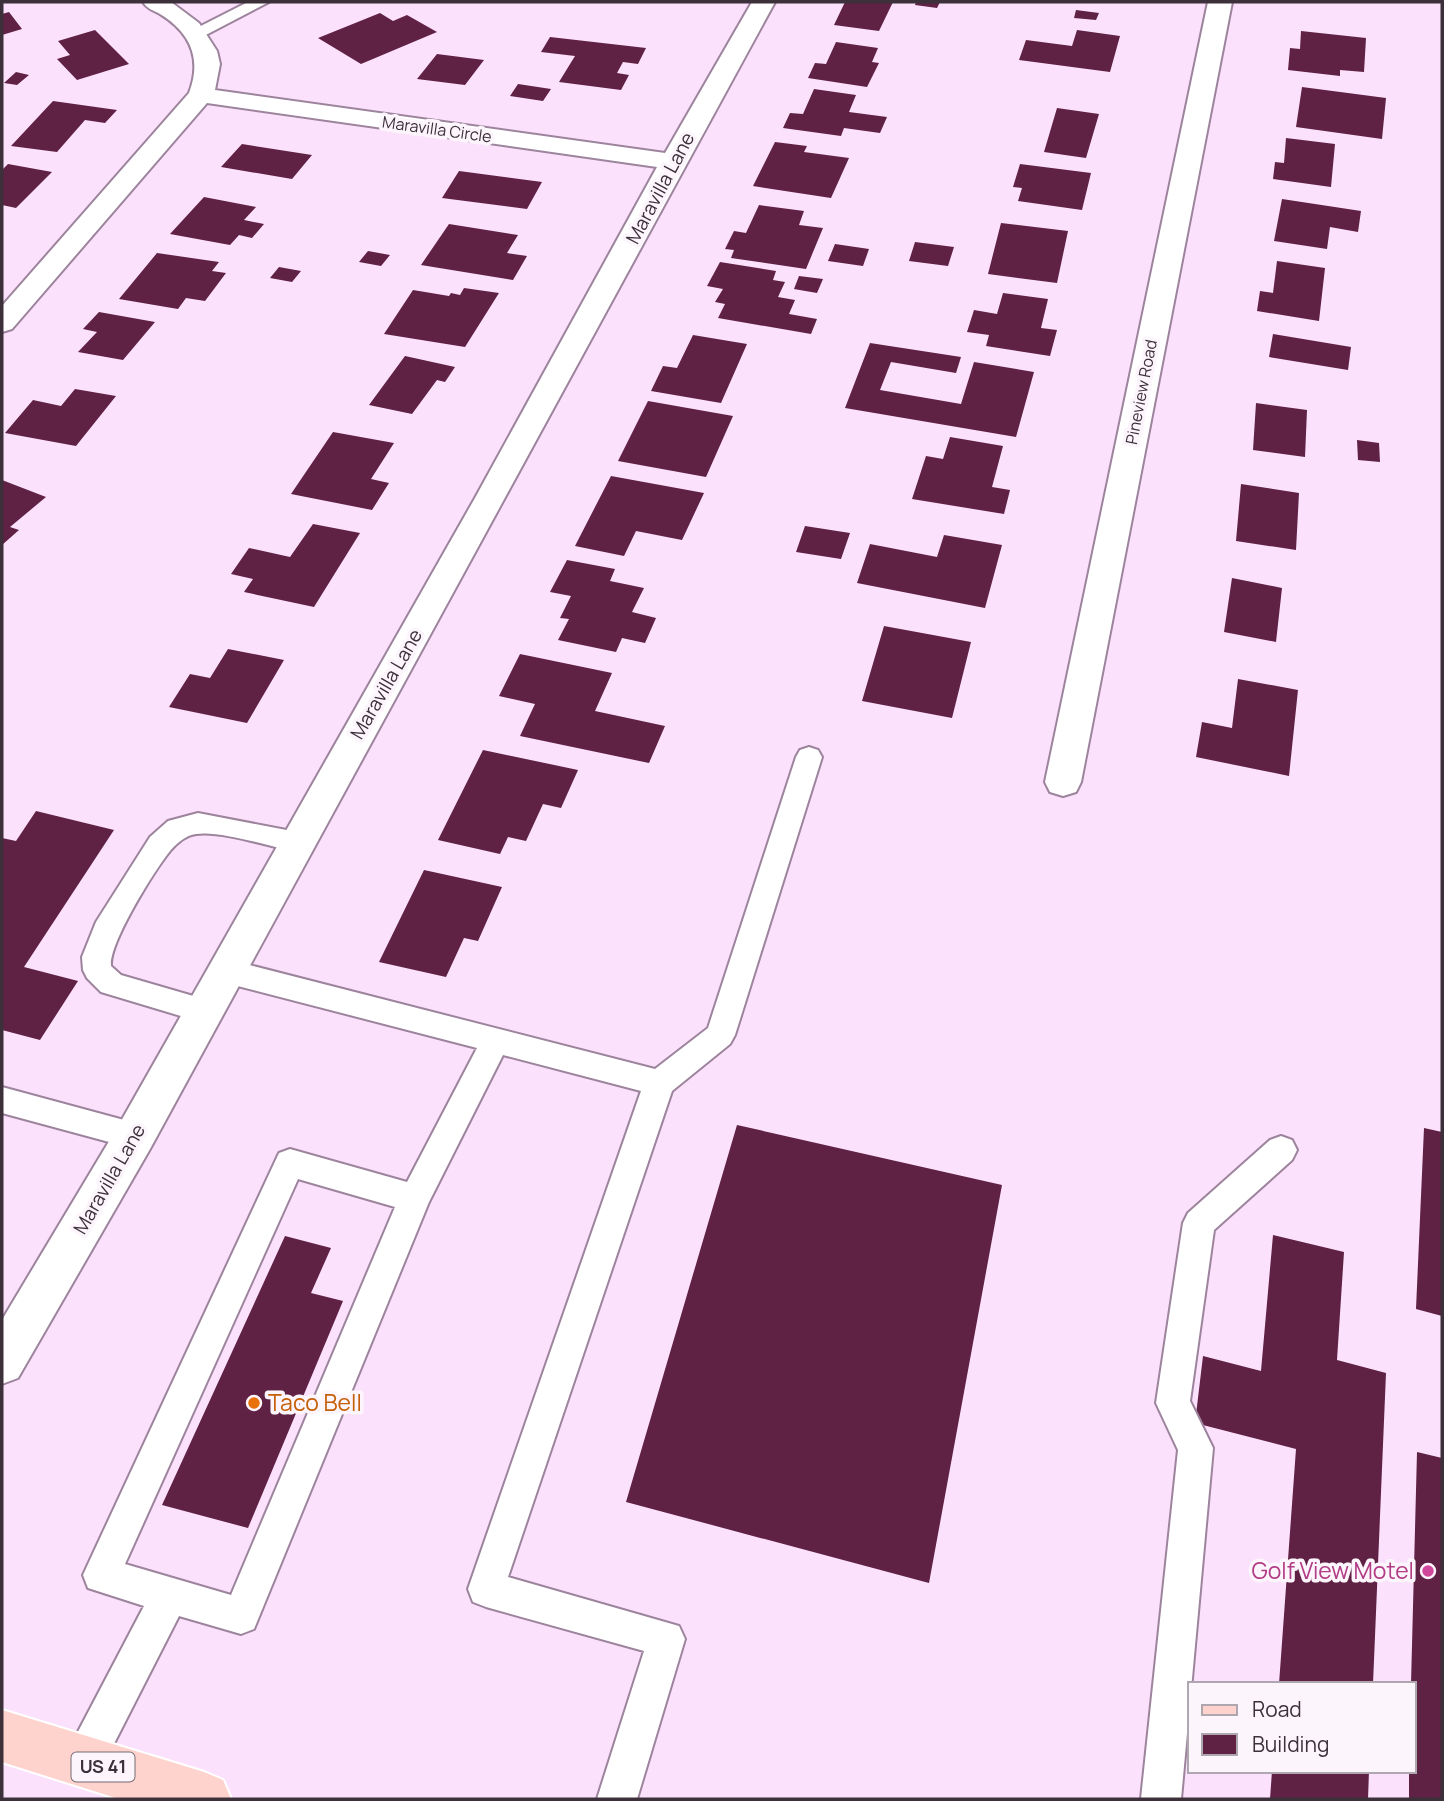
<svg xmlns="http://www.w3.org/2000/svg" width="1444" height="1801" font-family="Manrope,sans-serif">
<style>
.building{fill:#5f2144}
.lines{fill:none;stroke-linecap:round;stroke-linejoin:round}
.service-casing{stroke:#9d849d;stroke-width:4}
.minor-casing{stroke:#9d849d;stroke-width:4}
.primary-casing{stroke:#fff;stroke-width:4}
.service{fill:#fff;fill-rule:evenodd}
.minor{fill:#fff;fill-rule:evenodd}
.primary{fill:#ffd3cd;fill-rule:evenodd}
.food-dot{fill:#e8710a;stroke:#fcf6fc;stroke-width:2.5}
.hotel-dot{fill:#d1479c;stroke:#fcf6fc;stroke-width:2.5}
.labels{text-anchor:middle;stroke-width:7;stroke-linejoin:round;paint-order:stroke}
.far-street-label{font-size:16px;fill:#3c313b;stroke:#fcf6fc}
.shield{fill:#fcf6fc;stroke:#766c75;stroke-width:2}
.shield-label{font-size:18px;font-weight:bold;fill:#3c313b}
.street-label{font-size:19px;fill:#3c313b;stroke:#fcf6fc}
.near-food-label{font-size:23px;fill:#c56008;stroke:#fcf6fc;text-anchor:start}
.near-hotel-label{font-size:23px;fill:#b23c85;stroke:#fcf6fc;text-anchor:end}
</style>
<rect width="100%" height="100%" fill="#fce1fc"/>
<!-- building -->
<path class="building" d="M845 2H893L879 31 834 25Z
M916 2H940L937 8 915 5Z
M1076 10 1099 13 1096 20 1074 18Z
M9 12 22 29 2 35V14Z
M380 13 393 21 407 15 437 32 361 64 318 38Z
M95 30 129 64 77 80 57 59 70 55 58 41Z
M1077 30 1120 36 1110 72 1019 60 1026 40 1072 46Z
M1301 31 1366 38 1364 72 1340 70V76L1288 70 1290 48 1300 49Z
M550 37 646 48 638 64 623 62 617 73 629 75 621 90 559 82 575 56 541 52Z
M836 42 878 48 872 62 879 63 867 87 808 78 815 63 826 64Z
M437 54 484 60 465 85 417 79Z
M16 72 29 75 17 85 4 83Z
M518 84 551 89 543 101 510 96Z
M1302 87 1386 98 1382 139 1296 127Z
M814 89 856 95 849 112 887 117 880 133 844 128 841 136 783 128 790 113 803 114Z
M53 101 117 110 105 123 85 120 57 152 11 146Z
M1057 108 1099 114 1086 158 1044 152Z
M1286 138 1335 144 1331 187 1273 179 1275 162 1284 163Z
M775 142 807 146 804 152 849 158 831 198 753 186Z
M242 144 312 155 292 179 221 167Z
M8 164 52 172 16 208 2 205V170Z
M1020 164 1091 173 1082 210 1018 201 1022 188 1013 187Z
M459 171 542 182 527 209 442 198Z
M204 197 256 207 244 220 264 224 252 238 239 235 230 245 170 234Z
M1282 199 1361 211 1358 232 1330 227 1327 249 1274 241Z
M759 205 804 211 799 225 823 228 806 269 731 258 734 250 725 249 734 231 746 233Z
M1001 223 1068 231 1057 283 988 274Z
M449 224 518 235 507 253 527 256 513 280 421 265Z
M915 242 954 247 948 266 909 261Z
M835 244 869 249 863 266 828 261Z
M368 251 390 255 381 266 359 262Z
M157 253 219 262 212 271 226 273 205 301 186 298 178 309 119 299Z
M1277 261 1325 268 1319 321 1257 311 1260 291 1273 293Z
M720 262 776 271 773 280 785 282 778 297 795 300 789 314 817 319 811 334 718 318 725 304 715 302 723 289 707 286Z
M279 267 301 271 292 282 270 278Z
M799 276 823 279 817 293 794 289Z
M464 288 499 293 465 347 384 334 413 290 449 296 451 293 460 295Z
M1003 293 1048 299 1041 328 1057 330 1050 356 986 346 989 335 967 332 974 310 997 314Z
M99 312 155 322 123 360 78 352 97 332 83 329Z
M1273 334 1351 347 1348 370 1269 357Z
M693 335 747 344 721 403 651 391 663 366 677 368Z
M870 343 961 357 956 373 891 362 880 390 961 404 974 362 1034 372 1016 437 845 408Z
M405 356 455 367 445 382 437 380 412 414 369 405Z
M75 389 116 396 76 446 5 433 33 400 61 406Z
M648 401 733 416 706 477 618 461Z
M1256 403 1307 410 1305 457 1253 450Z
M333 432 394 443 371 479 389 483 372 510 291 494Z
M950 437 1003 446 992 487 1010 490 1004 514 912 499 926 456 943 459Z
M1357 440 1379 443 1380 462 1358 460Z
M611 476 704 493 682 540 636 531 624 556 575 546Z
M2 480 46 497 10 527 19 530 2 545Z
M1241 484 1299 493 1296 550 1236 541Z
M313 524 360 533 314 607 244 592 253 579 231 574 249 548 290 557Z
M805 526 850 533 841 559 796 552Z
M944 535 1002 545 985 608 857 583 870 544 937 557Z
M567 560 615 569 610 581 644 588 632 612 656 618 645 643 622 638 616 652 558 640 569 619 560 618 571 596 550 592Z
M1232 578 1282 588 1276 642 1224 632Z
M884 626 971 642 952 718 862 701Z
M228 649 284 660 247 723 169 707 190 674 210 678Z
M520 654 612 673 595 711 665 726 649 763 520 736 535 704 499 696Z
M1238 679 1298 690 1289 776 1196 757 1202 722 1232 728Z
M483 750 578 770 561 808 543 804 526 841 508 837 500 854 438 840Z
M36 811 114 830 24 967 78 981 40 1040 2 1030V838L16 841Z
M424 870 502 887 478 941 464 938 446 977 379 962Z
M737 1125 1002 1185 929 1583 626 1502Z
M1424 1128 1442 1132V1316L1416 1309Z
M1273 1235 1344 1252 1337 1360 1386 1373 1373 1684H1279L1296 1449 1195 1423 1203 1356 1261 1371Z
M285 1236 331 1248 311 1293 343 1301 248 1528 162 1505Z
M1417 1452 1442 1458V1799H1409V1771H1414V1684H1411Z
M1272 1771H1369L1368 1799H1270Z"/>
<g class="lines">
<defs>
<path id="service" d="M248 2H269L202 37H190L187 33Z
M809 747 818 750 822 757 735 1035 730 1044 672 1091 508 1577 679 1626 685 1639 637 1799H597L644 1651 486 1607 473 1602 468 1589 641 1091 503 1055 429 1202 254 1629 241 1634 179 1616 98 1775 84 1780 70 1775 65 1761 70 1747 144 1606 88 1588 83 1575 279 1153 290 1149 407 1182 477 1048 226 983 216 979 212 971 216 963 226 959 655 1069 708 1028 796 757 800 750ZM298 1179 395 1207 231 1595 125 1564Z
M198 813 297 832 307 835 311 842 307 849 297 852C271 847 220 830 196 834 186 835 176 844 170 851 154 871 109 943 111 966L121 975 214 1002 219 1011 214 1020 204 1023 101 992 87 978 83 970 82 957 96 922 150 837 168 821Z
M2 1087 135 1123 146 1126 150 1136 146 1146 135 1149 2 1113Z
M1281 1136 1292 1140 1297 1150 1292 1160 1214 1230 1190 1401 1213 1448 1181 1799H1141L1178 1450 1156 1403 1183 1223 1188 1213 1270 1140Z"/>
<path id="minor" d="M143 2H171L199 23 217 51 220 64 215 90 665 153 752 2H775L150 1149 18 1378 2 1384V1320L120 1123 475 498 657 167 207 103 12 329 2 332V306L189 93C202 59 191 33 160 14 153 10 147 9 143 2Z
M1208 2H1232L1081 782 1076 792 1063 796 1050 792 1045 782Z"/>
<path id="primary" d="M2 1710 204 1772 223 1780 231 1799H119L2 1762Z"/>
</defs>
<!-- service casing -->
<use href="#service" class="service-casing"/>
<!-- minor casing -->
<use href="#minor" class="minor-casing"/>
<!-- primary casing -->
<use href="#primary" class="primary-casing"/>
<!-- service -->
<use href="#service" class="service"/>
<!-- minor -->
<use href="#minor" class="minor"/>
<!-- primary -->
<use href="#primary" class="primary"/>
</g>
<!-- markers -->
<circle class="food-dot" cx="254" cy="1403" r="7"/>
<circle class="hotel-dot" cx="1428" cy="1571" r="7"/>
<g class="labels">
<!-- far-street labels -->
<g class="far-street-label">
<text transform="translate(437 129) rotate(8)" y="6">Maravilla Circle</text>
<text transform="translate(1141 392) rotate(-79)" y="6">Pineview Road</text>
</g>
<!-- shield labels -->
<rect class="shield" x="71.5" y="1752.5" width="63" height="29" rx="5"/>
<g class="shield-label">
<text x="103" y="1773">US 41</text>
</g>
<!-- street labels -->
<g class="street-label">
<text transform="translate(660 188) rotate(-62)" y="7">Maravilla Lane</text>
<text transform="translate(386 684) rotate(-60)" y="7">Maravilla Lane</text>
<text transform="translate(109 1179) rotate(-60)" y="7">Maravilla Lane</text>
</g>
<!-- near-food labels -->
<g class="near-food-label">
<text x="268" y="1411">Taco Bell</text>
</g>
<!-- near-hotel labels -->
<g class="near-hotel-label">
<text x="1414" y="1579">Golf View Motel</text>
</g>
</g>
<!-- border -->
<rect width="1444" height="1801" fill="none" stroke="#3c313b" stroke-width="7"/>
<!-- legend -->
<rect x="1188" y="1682" width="228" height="91" fill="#fcf6fc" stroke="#afa7af" stroke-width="2"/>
<rect x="1202" y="1705" width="35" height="10" fill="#ffd3cd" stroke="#afa7af" stroke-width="2"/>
<text x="1252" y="1717" font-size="21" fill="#3c313b">Road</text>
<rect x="1202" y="1734" width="35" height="21" fill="#5f2144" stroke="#afa7af" stroke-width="2"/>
<text x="1252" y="1752" font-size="21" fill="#3c313b">Building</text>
</svg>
